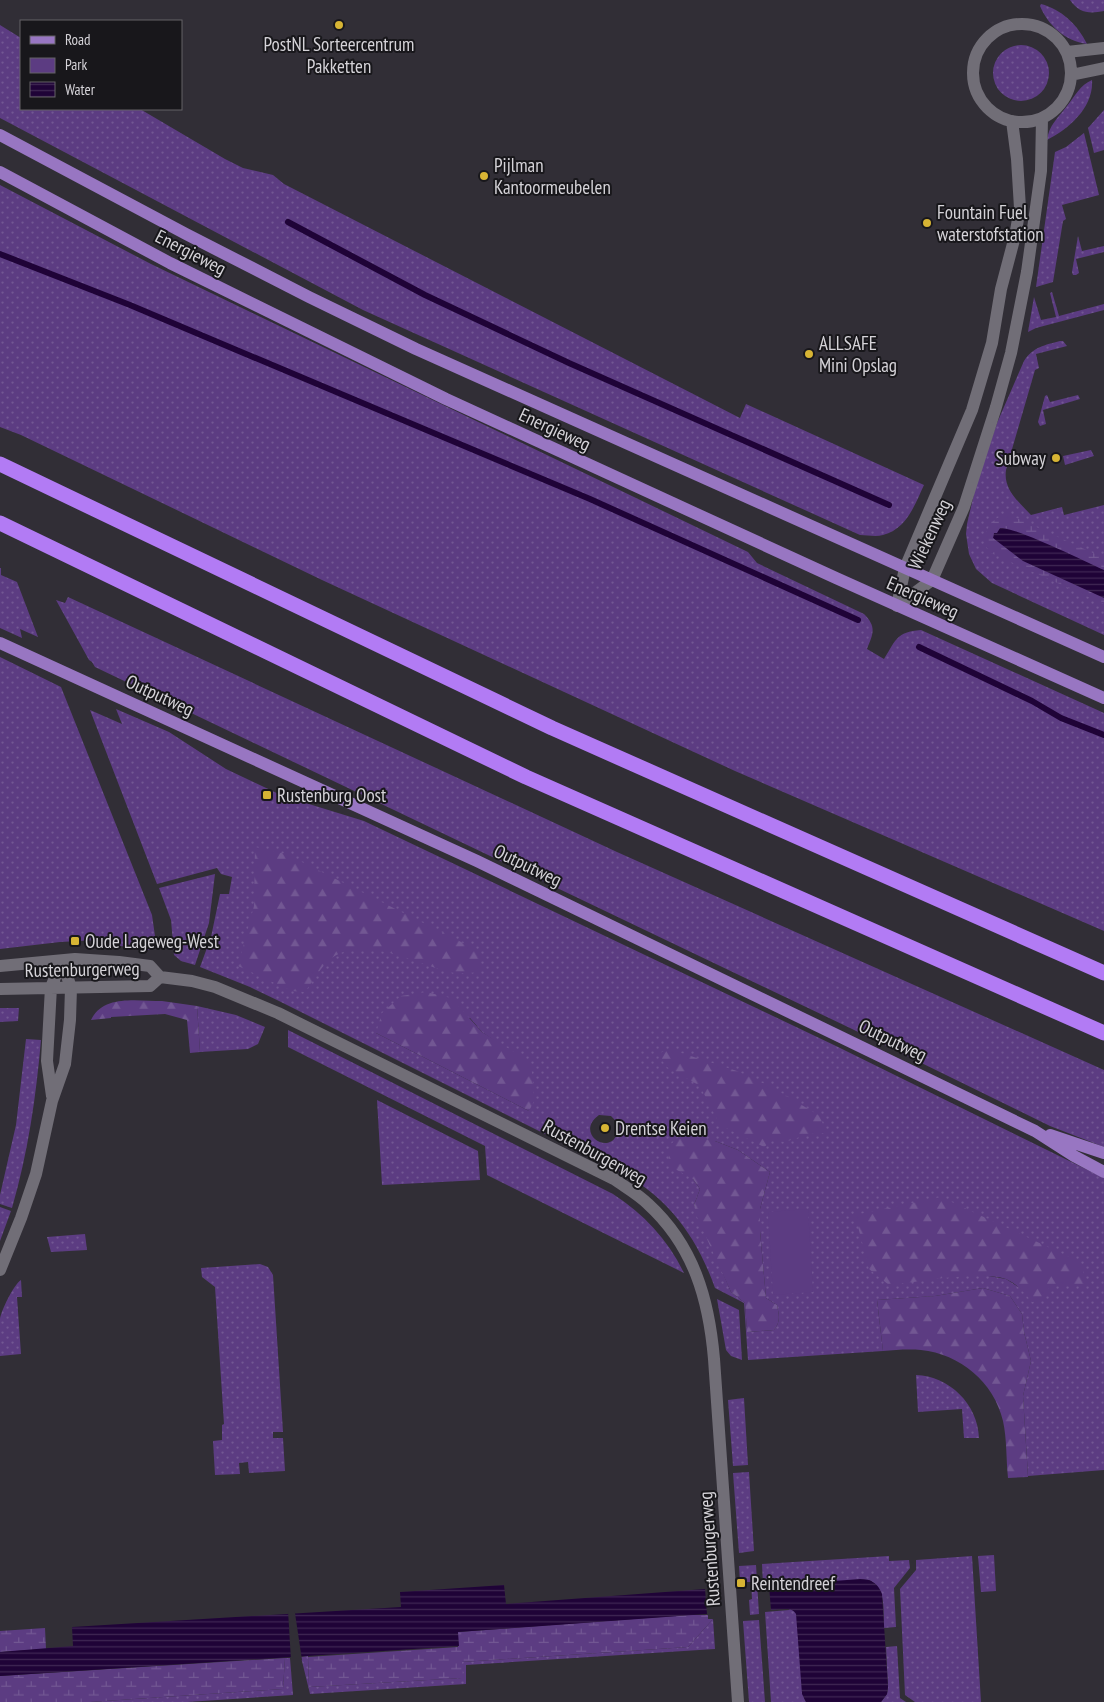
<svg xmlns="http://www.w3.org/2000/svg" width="1104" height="1702" font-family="'PT Sans Narrow',sans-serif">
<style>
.green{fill:url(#green-dots);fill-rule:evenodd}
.forest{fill:url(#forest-firs)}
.wetland{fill:url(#wetland-marsh)}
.pitch{fill:#5c3c82}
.water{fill:url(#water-rules)}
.pier{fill:#312e36}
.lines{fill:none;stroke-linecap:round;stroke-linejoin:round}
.stream{stroke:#1f0337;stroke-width:6}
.minor{stroke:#716e77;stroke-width:12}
.major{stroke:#9876c2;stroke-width:12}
.highway{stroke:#b27bf4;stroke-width:15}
.poi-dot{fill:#d7b434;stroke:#18171b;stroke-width:2}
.labels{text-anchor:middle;stroke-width:4;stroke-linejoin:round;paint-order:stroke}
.poi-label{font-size:19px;fill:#d5d3d8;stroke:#18171b;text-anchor:start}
.street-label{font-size:19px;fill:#d5d3d8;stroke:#18171b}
</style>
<defs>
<pattern id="green-dots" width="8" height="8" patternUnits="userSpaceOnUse" patternTransform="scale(1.25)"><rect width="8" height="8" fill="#5c3c82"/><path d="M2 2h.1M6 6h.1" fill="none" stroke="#725793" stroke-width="1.8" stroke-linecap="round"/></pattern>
<pattern id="forest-firs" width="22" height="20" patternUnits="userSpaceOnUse" patternTransform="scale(1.25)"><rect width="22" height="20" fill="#5c3c82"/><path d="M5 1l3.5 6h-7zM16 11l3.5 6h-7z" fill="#725793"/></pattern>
<pattern id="wetland-marsh" width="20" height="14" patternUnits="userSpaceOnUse" patternTransform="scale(1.25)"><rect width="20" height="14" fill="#5c3c82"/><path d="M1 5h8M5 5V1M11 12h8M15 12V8" fill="none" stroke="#725793"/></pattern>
<pattern id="water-rules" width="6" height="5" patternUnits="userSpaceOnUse" patternTransform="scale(1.25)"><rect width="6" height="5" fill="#1f0337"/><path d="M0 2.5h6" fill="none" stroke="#3f2753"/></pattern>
</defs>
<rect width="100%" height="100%" fill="#312e36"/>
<!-- green -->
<path class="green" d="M1070 0H1104V11C1089 14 1079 13 1070 0Z
M1041 4C1061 9 1078 25 1087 44 1065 41 1048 25 1040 6Z
M0 25 21 38V109H140L225 159 243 168 273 175 284 184 740 418 746 404 924 485C915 504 907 529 883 535 876 537 867 535 860 535L363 310 0 118Z
M993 73a28 28 0 1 1 56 0a28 28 0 1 1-56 0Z
M1092 80C1094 107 1069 129 1047 140 1049 125 1058 118 1067 106 1075 96 1080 85 1092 80Z
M1104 110V150L1094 153 1088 128Z
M1084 133 1099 195 1062 205 1066 219 1063 221 1053 282 1036 287 1055 152 1066 147Z
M0 185 151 264 748 552 757 563 864 614C877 627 873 634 867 649L884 659C896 640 896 632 921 630L1104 713V931L735 771 322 580 21 435 0 427Z
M1078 236 1082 251 1104 246V252L1076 259 1079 273 1076 275H1073L1072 272Z
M1052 292 1059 316 1104 304V310L1036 328 1028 332 1034 297 1041 320 1056 317 1050 293Z
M1060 341H1063L1067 346 1036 354 1039 368 1035 370 1006 470C1003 490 1019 502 1031 515L1062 507 1064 515 1104 505V635L992 583 976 569 969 554 966 534 967 524 977 481 997 423 1024 361C1033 347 1045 345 1060 341Z
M1047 395 1050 402 1078 395 1080 399 1043 410 1046 424 1040 426 1038 422 1045 396Z
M1091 450 1094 456 1065 465 1063 456Z
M0 568H1V575L17 582 38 637 20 629 22 638 0 628Z
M68 597 617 852 1104 1070V1147L1050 1126 850 1028 95 667 92 662 89 660 56 600 65 603Z
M0 657 61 687 152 915 155 936 150 950 98 943V940L60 942 0 949Z
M116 709 169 732 226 769 283 796 364 821 836 1046 1104 1178V1470L1028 1476 1023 1396 1031 1361 1024 1332 1022 1314 1010 1296 983 1288 935 1296 877 1300 883 1351 748 1360 744 1303 715 1288C696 1235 668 1197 617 1170L279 1001 250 987 200 967 211 937 220 894H229L232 877 221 874 217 868 157 884 90 710 122 724ZM470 1018 482 1032 498 1043 529 1111 376 1033ZM599 1115 611 1116C616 1121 620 1126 617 1134 609 1156 574 1133 599 1115ZM715 1141 738 1150 770 1172 760 1209V1231L766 1298 777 1305C779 1315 781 1321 774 1330L747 1332 745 1303 731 1292 694 1205 700 1189 693 1179ZM983 1275 1088 1286H1050L1023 1290 1006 1279Z
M215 874 209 923 195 965 181 961 174 955 171 920 159 888Z
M197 1006 236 1015 265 1027 258 1044 248 1049 200 1052Z
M0 1008H19L18 1021 0 1022Z
M288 1030 613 1194C644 1214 668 1240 684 1273L487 1175 485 1146 288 1047Z
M26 1039 41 1040C36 1097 28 1153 12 1208L0 1204V1195L16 1125Z
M377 1100 478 1151 480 1180 382 1185Z
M0 1207 11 1211 0 1241Z
M85 1234 87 1250 51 1252 47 1237Z
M260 1264 268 1267 273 1275 283 1432H273V1438H283L285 1471 249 1473 248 1462 239 1463 240 1474 215 1475 213 1441 222 1440V1425L224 1424 215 1287 202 1277 201 1268Z
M21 1280 22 1297H17L21 1354 0 1356C0 1344 0 1331 0 1319 1 1311 14 1284 21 1280Z
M717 1299 739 1310 742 1360 731 1356 726 1350Z
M916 1375C949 1376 978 1404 979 1438H964L962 1409 918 1412Z
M744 1398 748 1465 733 1466 728 1400Z
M749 1472 754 1551 739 1553 733 1473Z
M994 1555 996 1591 981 1592 978 1556Z
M889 1556V1561L909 1560 910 1568 894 1588 896 1627 884 1628C883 1612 887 1588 869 1580L763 1585 762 1564Z
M972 1556 981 1702H915L905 1695 900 1589 916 1570V1560Z
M756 1565 759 1614 750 1615 749 1600 752 1599 751 1582H740L739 1566Z
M790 1609 793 1610 797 1614 804 1698 806 1702H771L765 1612 789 1610Z
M713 1619 715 1649 466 1665V1684L310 1694 301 1657 308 1656 309 1687 462 1678V1662L688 1647Z
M759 1620 765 1702H749L743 1621Z
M897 1646 900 1698 906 1702H881L887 1694 888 1687 886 1647Z
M285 1658H290L293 1695 187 1702H90L283 1689Z"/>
<!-- forest -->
<path class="forest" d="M255 847 286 854 481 952 479 972C469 973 458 974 449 972 415 963 359 932 328 961 319 970 312 982 305 992L292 991 238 966 254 906Z
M426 992 451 998 482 1032 522 1057 531 1067 533 1080 534 1101 529 1111 376 1033 382 1013 401 996Z
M162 1001 197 1006 200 1052 190 1053 187 1020 165 1014 111 1017V1018L91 1020C103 994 138 1001 162 1001Z
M669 1049 737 1071 775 1089 820 1116 826 1133 809 1134 785 1142 773 1140 764 1147 720 1125 700 1086 667 1067 661 1059 660 1053Z
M682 1134 715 1141 738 1150 770 1172 760 1209V1231L766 1298 777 1305C779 1315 781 1321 774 1330L747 1332 745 1303 731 1292 697 1217 694 1205 700 1189 693 1179 668 1165 670 1145Z
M941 1197 1080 1262 1088 1286H1050L1043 1299 1032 1302C1025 1293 1017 1284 1006 1279 980 1270 918 1282 889 1285L869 1269 855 1215Z
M983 1288 1010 1296 1022 1314 1024 1332 1031 1361 1023 1396 1028 1477 1008 1478C1006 1460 1007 1439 1003 1421 994 1382 960 1354 921 1350 908 1349 895 1350 883 1351L877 1300 935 1296Z"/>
<!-- wetland -->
<path class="wetland" d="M1001 516H1012L1104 558V570L1005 528 1003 527 996 538V540L1023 561 1104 598V604L991 553 984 544C984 532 990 521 1001 516Z
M688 1615H708V1619H713L688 1647 462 1662 463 1678 309 1687V1685L308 1657 458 1647V1632Z
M45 1628 46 1649 0 1652V1631Z
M285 1658 283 1689 90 1702H0V1676Z"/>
<!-- pitch -->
<path class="pitch" d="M808 1209 813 1292 773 1295 768 1212Z"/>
<!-- water -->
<path class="water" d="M1000 528C1013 526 1087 562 1104 570V598L1023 561 993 538 994 533H997Z
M860 1579C871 1579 878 1583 882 1594L888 1687 887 1694 881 1702H806L802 1694 796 1614C792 1606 780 1610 771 1610L769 1586Z
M504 1585 506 1604 705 1589 707 1614 458 1632 459 1646 0 1676V1652L73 1646 72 1627 401 1607 400 1592Z"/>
<!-- pier -->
<path class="pier" d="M288 1611H294L295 1613 302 1660H291Z"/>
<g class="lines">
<!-- stream -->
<path class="stream" d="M288 222 425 295 569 363 889 505
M0 254 130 305 590 499 858 620
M919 647 1032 701 1061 718 1104 735"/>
<!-- minor -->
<path class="minor" d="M973 73a49 49 0 1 1 98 0a49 49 0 1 1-98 0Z
M1067 52 1104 48
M1071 75 1104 68
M897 606 932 580 964 507 996 407 1011 353 1027 272 1041 171 1042 118
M897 606 905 568 972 410 992 343 1001 289 1015 236 1020 208 1017 159 1012 121
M0 966 75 959 119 962 150 966 160 977 192 981 215 987 278 1013 614 1179C625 1187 638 1194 648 1204 694 1246 709 1300 714 1359L738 1702
M0 989 150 986 160 977
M52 1096 47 1061 51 987 62 961
M0 1270 21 1218 36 1174 52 1101 65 1064 70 1020 71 988 62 961"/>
<!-- major -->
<path class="major" d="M0 135 186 234 309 297 416 349 1104 657
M0 172 170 263 446 399 836 578 1104 698
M0 643 477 861 1035 1131 1074 1156 1104 1172
M1050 1135 1104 1153"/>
<!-- highway -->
<path class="highway" d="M0 464 552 728 1104 973
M0 523 526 777 1104 1033"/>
</g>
<!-- markers -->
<g class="poi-dot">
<circle cx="339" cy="25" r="5"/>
<circle cx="484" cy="176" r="5"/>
<circle cx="927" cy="223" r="5"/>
<circle cx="809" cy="354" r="5"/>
<circle cx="1056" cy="458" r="5"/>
<rect x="262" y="790" width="10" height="10" rx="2.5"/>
<rect x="70" y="936" width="10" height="10" rx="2.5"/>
<circle cx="605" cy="1128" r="5"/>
<rect x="736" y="1578" width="10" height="10" rx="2.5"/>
</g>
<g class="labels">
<!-- poi labels -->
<g class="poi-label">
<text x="339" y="51" text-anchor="middle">PostNL Sorteercentrum<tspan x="339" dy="22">Pakketten</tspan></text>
<text x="494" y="172">Pijlman<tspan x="494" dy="22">Kantoormeubelen</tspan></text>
<text x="937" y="219">Fountain Fuel<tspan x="937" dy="22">waterstofstation</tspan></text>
<text x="819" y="350">ALLSAFE<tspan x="819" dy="22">Mini Opslag</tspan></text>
<text x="1046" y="465" text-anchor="end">Subway</text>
<text x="277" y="802">Rustenburg Oost</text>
<text x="85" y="948">Oude Lageweg-West</text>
<text x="615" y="1135">Drentse Keien</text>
<text x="751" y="1590">Reintendreef</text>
</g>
<!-- street labels -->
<g class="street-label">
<text transform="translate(191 252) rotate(27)" y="7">Energieweg</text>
<text transform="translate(555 429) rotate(25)" y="7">Energieweg</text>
<text transform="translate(929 534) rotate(-65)" y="7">Wiekenweg</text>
<text transform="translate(923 597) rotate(24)" y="7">Energieweg</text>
<text transform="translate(160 695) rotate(25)" y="7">Outputweg</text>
<text transform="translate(528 865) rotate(26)" y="7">Outputweg</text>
<text transform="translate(82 969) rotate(-1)" y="7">Rustenburgerweg</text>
<text transform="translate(893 1040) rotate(26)" y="7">Outputweg</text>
<text transform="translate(595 1152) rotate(29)" y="7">Rustenburgerweg</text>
<text transform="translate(709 1549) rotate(-94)" y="7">Rustenburgerweg</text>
</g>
</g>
<!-- legend -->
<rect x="20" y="20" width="162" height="90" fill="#18171b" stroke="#646267"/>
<rect x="30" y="36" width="25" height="8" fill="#9876c2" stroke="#646267"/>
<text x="65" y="45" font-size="15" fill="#d5d3d8">Road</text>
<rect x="30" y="58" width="25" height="15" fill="#5c3c82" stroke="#646267"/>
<text x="65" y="70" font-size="15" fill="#d5d3d8">Park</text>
<rect x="30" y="82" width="25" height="15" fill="url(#water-rules)" stroke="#646267"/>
<text x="65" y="95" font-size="15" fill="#d5d3d8">Water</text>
</svg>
